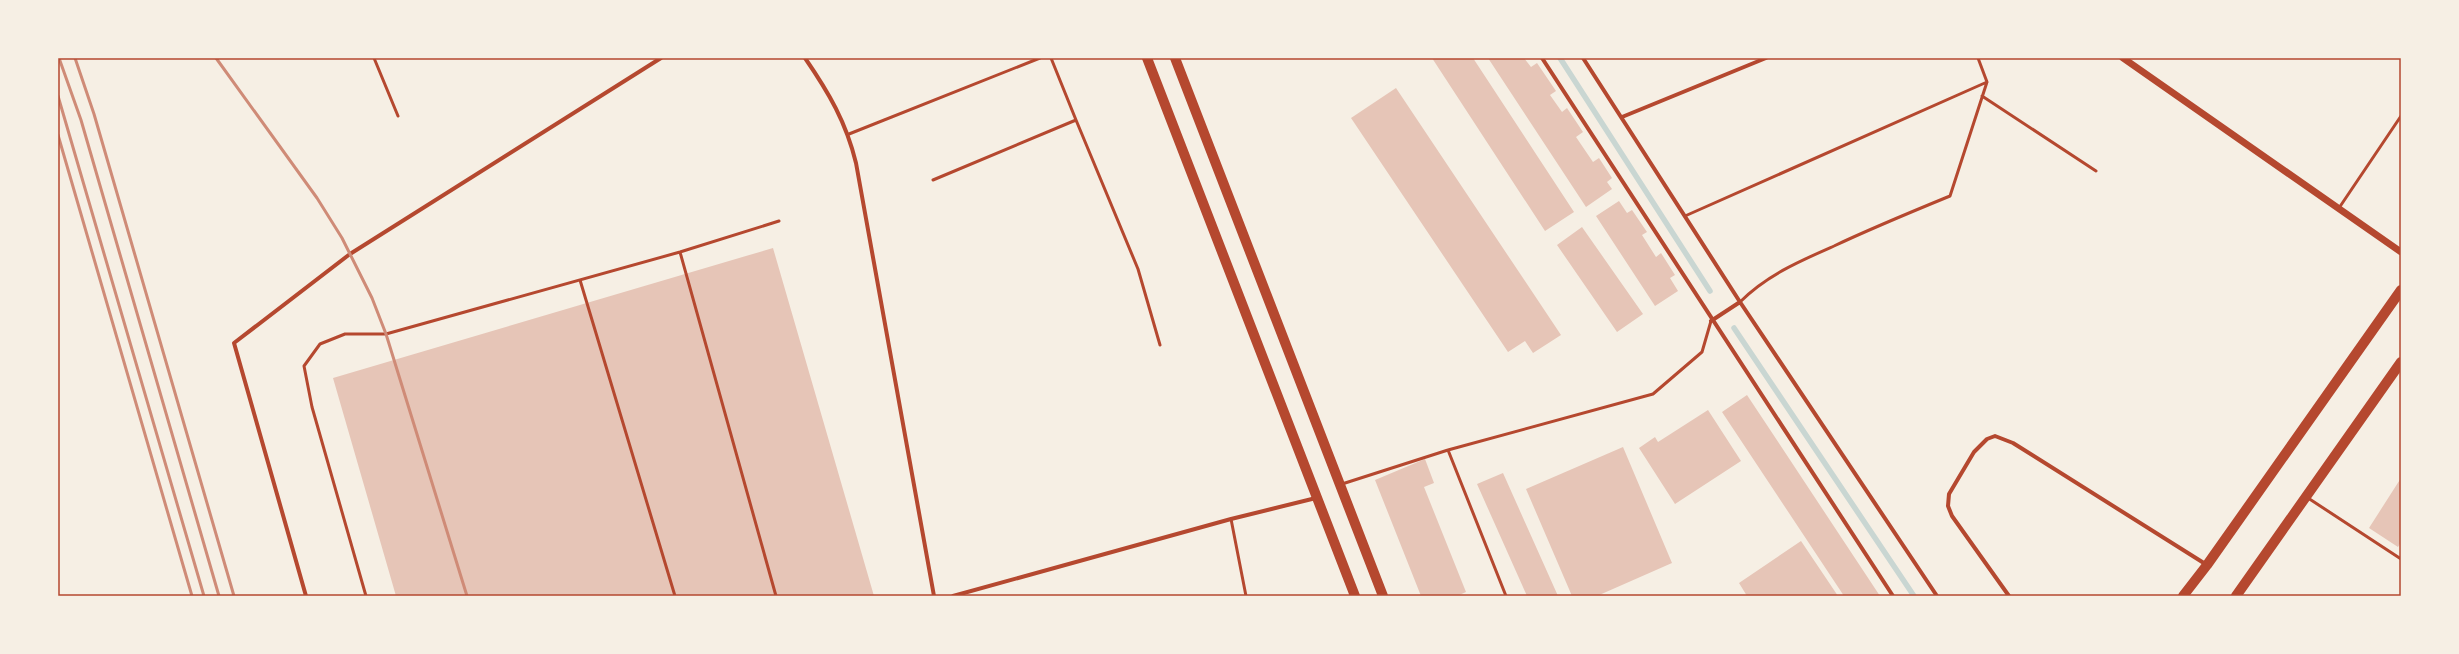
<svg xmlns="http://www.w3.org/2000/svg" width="2459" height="654" font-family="'Titillium Web',sans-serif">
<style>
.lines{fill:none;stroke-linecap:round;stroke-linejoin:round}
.stream{stroke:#c9d6d2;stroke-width:5.5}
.building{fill:#e6c5b7}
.service{stroke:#b5482f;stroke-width:3}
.minor{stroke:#b5482f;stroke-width:4}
.tertiary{stroke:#b5482f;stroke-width:7}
.primary{stroke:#b5482f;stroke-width:10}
.rail{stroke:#cf8b77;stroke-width:3}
.neatline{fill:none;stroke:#b5482f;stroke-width:1.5}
</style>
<rect width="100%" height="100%" fill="#f6efe4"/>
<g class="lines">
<!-- stream -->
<path class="stream" d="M1560 58 1710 291
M1734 328 1914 596"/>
</g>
<!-- building -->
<path class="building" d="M1432 58H1473L1574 212 1545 231Z
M1488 58H1524L1531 67 1537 63 1556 91 1550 95 1562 112 1567 108 1583 132 1576 137 1593 162 1599 158 1612 178 1607 182 1612 189 1586 207Z
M1396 88 1561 335 1533 353 1525 341 1508 352 1351 118Z
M1619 201 1627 213 1632 210 1647 232 1642 235 1656 257 1661 253 1675 275 1670 278 1678 291 1655 306 1596 216Z
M1582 227 1643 314 1617 332 1557 245Z
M773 248 874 596H396L333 378Z
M1747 395 1880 596H1844L1722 412Z
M1708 410 1741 461 1675 504 1639 448 1655 437 1658 442Z
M1623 447 1672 563 1597 596H1572L1526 489Z
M1425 459 1434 483 1424 487 1466 592 1457 596H1421L1375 480Z
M1503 473 1558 596H1527L1477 484Z
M2401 478V542L2398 547 2369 528Z
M1801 541 1838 596H1747L1739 583Z"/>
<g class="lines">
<!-- service -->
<path class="service" d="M374 58 398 116
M1982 96 2096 171
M1076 120 1138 269 1160 345
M849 134 1040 58
M933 180 1076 120 1051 58
M2339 208 2401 116
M1685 216 1987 82
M680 252 776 596
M580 280 675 596
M1740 302C1767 275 1800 261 1834 246 1872 228 1911 212 1950 196L1987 82 1978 58
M1448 450 1506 596
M1342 484 1448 450 1653 394 1702 352 1711 321
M2308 498 2401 559
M1231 519 1246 596
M366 596 312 407 304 366 320 344 345 334H386L680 252 779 221"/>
<!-- minor -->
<path class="minor" d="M805 58C829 93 846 122 856 163L934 596
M1542 58 1893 596
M1583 58 1740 302 1937 596
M1622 117 1766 58
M1711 321 1740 302
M306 596 234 343 350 254 661 58
M953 596 1231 519 1316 498
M2009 596 1952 516 1948 506 1949 494 1974 452 1987 439 1995 436 2013 443 2207 565"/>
<!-- tertiary -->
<path class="tertiary" d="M2123 58 2401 252"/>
<!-- primary -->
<path class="primary" d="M1147 58 1355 596
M1175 58 1383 596
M2183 596 2207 565 2401 290
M2236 596 2401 362"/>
<!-- rail -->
<path class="rail" d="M59 58 81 120 219 596
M75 58 94 114 234 596
M216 58 317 198 342 238 372 298 386 334 467 596
M58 96 204 596
M58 135 192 596"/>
</g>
<!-- border -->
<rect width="2459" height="654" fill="none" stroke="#f6efe4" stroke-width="118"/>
<rect x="59" y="59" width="2341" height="536" class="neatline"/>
</svg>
